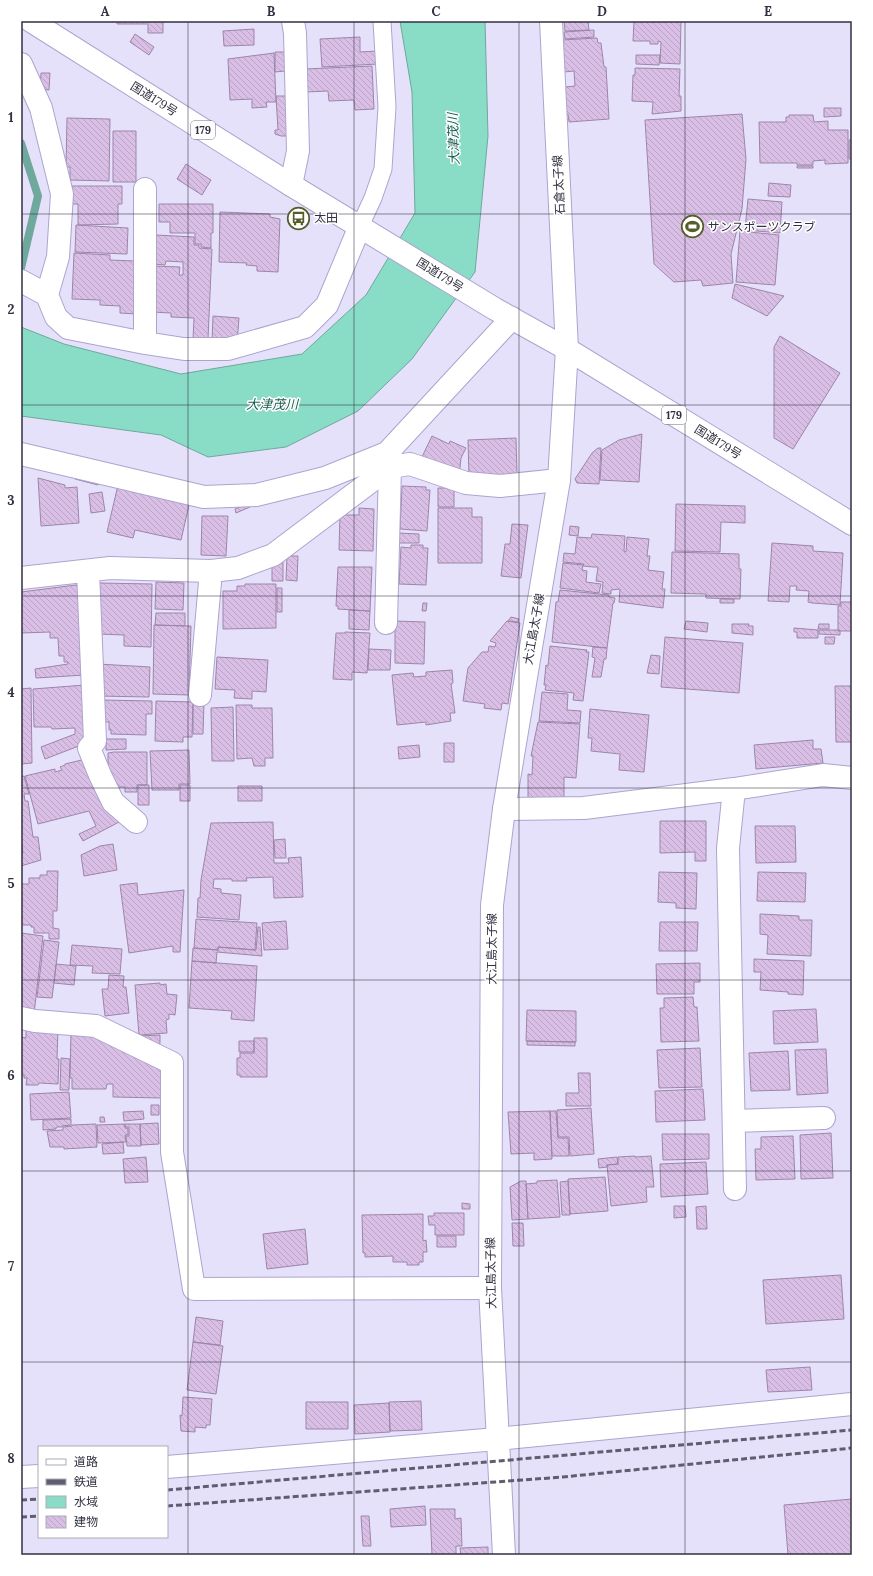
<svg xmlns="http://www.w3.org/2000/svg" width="873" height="1576" font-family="Lora,'Noto Sans JP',serif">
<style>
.water{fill:#89dcc5;stroke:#6fa89d}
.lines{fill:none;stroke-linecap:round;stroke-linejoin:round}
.stream{stroke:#6fa89d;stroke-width:8}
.building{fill:url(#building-back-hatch);stroke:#9d85a9}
.lane-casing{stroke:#ada4ce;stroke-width:19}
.street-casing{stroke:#ada4ce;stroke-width:24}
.secondary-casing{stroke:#ada4ce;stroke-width:24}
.highway-casing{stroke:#ada4ce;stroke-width:24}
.lane{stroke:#fff;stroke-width:17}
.street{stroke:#fff;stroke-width:22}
.secondary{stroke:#fff;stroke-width:22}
.highway{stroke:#fff;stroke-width:22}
.rail{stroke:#615d70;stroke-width:3;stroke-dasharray:6 3;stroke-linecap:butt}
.grid{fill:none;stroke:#333041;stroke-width:1;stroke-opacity:0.55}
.labels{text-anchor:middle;stroke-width:3;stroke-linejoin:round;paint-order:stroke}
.shield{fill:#fff;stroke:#706e7a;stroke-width:1}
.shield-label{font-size:11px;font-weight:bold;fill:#333041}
.street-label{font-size:12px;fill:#333041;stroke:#fff}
.poi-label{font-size:12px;fill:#333041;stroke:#fff;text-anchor:start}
.water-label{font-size:13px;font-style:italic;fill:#1d5f50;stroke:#fff}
.neatline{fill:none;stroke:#333041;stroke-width:1.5}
.grid-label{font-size:13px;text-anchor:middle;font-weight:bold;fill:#333041}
</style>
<defs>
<pattern id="building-back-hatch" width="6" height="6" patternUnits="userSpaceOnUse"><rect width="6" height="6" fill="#d9bfe6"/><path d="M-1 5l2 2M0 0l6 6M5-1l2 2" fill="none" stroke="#bba4c6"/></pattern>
</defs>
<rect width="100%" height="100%" fill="#e6e1fb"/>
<!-- water -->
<path class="water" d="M400 21H485L488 136 475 272 412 359 358 411 286 447 208 457 161 435 21 416V327L64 344 181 374 302 354 366 295 415 213 412 92Z"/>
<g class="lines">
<!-- stream -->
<path class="stream" d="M21 143 38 196 21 268"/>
</g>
<!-- building -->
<path class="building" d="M117 21H163V33H148V24H117Z
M564 21H588L589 30 565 31Z
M634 21H681L680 64 660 63 661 42 658 41V44H650V41H633Z
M254 29V45L224 46 223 31Z
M594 30V37L565 39 564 32Z
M135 34 154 47 149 55 130 42Z
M360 37V52L377 51 378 64 322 67 320 39Z
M597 38 598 43H601L604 67H606L609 119 569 122 568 114 566 115 565 87 575 86 574 71 564 72 562 40Z
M275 52H285V71L275 72Z
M274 53 276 102H266L267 107 252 108V99L230 100 228 59Z
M636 55H660L659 65 636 64Z
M372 66 374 109 355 110 354 100 329 101 328 91 306 92 305 69Z
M635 68 680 69 679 96H681V111L652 114 653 102 632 101 633 75H635Z
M41 73H50L49 90 40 89Z
M276 96H289L290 136H281L275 134V130H278Z
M824 108H841V116L824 117Z
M742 114 746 159 742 209 731 254 733 283 703 286 701 280 674 282 654 264 645 120Z
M789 115H813L814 122 828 121V130H848V163L825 164V160L813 161V165H797V163H760L759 122H786V117H789Z
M67 118 110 119 109 181 70 180V167H66Z
M113 131H136V182H113Z
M849 140H852V159H849Z
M186 164 211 180 202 195 177 179Z
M797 166H813V168H797Z
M769 183 791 185 790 197 768 196Z
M71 186H122V204H118V224L78 225V204H71Z
M748 199 782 202 780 233 745 230Z
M159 204H213V233H211V248L201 247V244H195V233H170V222H159Z
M220 212 270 214V217L280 219 278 272 257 271V266L246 265 247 263 219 262Z
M76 225 128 228 127 254 75 252Z
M740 231 779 235 775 285 736 282Z
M156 235 194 237V245H199V248L212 249 208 339H193L194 318 171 317V313L152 312 154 266 180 267 179 275H183V262L166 261 165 265 154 264Z
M74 253 110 255V260L134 261V265H139L136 314 120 313V306L100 305V300L72 299Z
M735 284 784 296 767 316 732 298Z
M213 316 239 318 237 343 212 341Z
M780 336 840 373 793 449 774 438V347Z
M642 434 639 482 600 480 602 450 619 440Z
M432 436 449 444 450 441 466 448 461 458 459 477 421 459Z
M516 438 517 474 469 478 468 440Z
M598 448H601L599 484 577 483 575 479 592 453Z
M76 473 99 479 98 485 75 479Z
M38 478 65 485V488L77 487 79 523 41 526Z
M118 485 190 501 181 540 135 530 133 538 107 532Z
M402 486 426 487V490H430L427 531 400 529Z
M438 488H454V507H438Z
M102 492 105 511 91 513 89 494Z
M249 503 250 507 236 513 235 509Z
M676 504 745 506V523L721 522 720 552 675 551Z
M359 508 374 509 373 551 339 550 340 515H359Z
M438 508H472V517H482V563H438Z
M202 516H228L226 556 201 555Z
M512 524 528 525 521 578 501 576 505 544H510Z
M570 526 579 527 578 536 569 535Z
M398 533 419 534V543H397Z
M592 534 625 536 624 551 626 552 627 537 649 539 647 556H650L648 570 664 572 662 589H665L663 608 619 602 620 589 611 590V594L602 593 603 582 596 581 598 567H593L583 566 584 564 563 562 564 553 575 554 577 537 591 538Z
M772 543 813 546V551L843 553 840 605 812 603 808 602 809 591 796 590 797 586H790L789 602 768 601Z
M411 545H423V548H428L426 585 399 584 401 547 411 548Z
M672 552 739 554V569H741L740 599 706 598V594L671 593Z
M287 556H298L297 581 286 580Z
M283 557V581H272V563Z
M563 563 583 565 582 570 587 571 586 582 601 584 599 593 560 588Z
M338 567H372L370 611 338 609V606H336Z
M156 582 184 583 183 610 155 609Z
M99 583 152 584 151 647 124 646V635L98 634Z
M245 584H276V628L223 629V591H237V586H245Z
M76 585 80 586 85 675 36 678 35 669 68 664V662H64V656H59L58 638H50V632L21 633V592Z
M277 588H282V612H277Z
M560 590 609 595V597L615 598 614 603H613L607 648 552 642 556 602H558Z
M720 599H734V603H720Z
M841 602H852V631H838V606H841Z
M423 603H427L426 611H422Z
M349 610 370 611 369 630 349 629Z
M156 613H185V626L155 625Z
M511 617 519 619 518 622 508 621Z
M395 621 425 622 424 664 395 663Z
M507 621 520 623 508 704 502 703 501 710 484 708 485 704 463 701 468 668 482 652H488L489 646 495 647 496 643 490 641Z
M686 621 708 623 707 632 684 629Z
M732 624H749L748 626H753V635L732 633Z
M819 624H829V629H818Z
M154 625 191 626 189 695 153 694Z
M794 628 818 630V638H797V632H794Z
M819 630H837L840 631V635L819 634Z
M345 632 370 633 367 673 352 672V680L333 679 336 633H345Z
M665 637 743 643 739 693 661 687Z
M825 637H835L834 644H825Z
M550 646 587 650 586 652H589L583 701 573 700 574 693 545 690 546 685H544L546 665 548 666Z
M593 647 607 648 606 659H604L601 677H592L595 658 592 657Z
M369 649 391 650 390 670H368Z
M651 655 660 656 659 674 647 673Z
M217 657 268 660 266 692 252 691V699L234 698 235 690 215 689Z
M98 664 150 667 149 697 97 696Z
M452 670 453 683 451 684 455 713H450L451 721 426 725V722L397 725 392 675 413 673 414 677 426 676V672Z
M85 685 84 744 45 759 41 747 75 734V728L52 729 51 727H34L33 689Z
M835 686H852V742H836Z
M31 688 32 763 21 764V689Z
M542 692 568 694 567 710 581 711 580 723 539 721Z
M102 700 152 701V714H146V735L111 734V730H109V722H102Z
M156 701 193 702 192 737H183V742L155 741Z
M193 702H204L203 734H193Z
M236 705H252V708H272L273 758H265V766H254L252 758 237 759Z
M233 707 234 761H212L211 708Z
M590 709 649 715 644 772 619 770 620 754 591 751 592 738H588Z
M538 722 580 724 576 778 564 777V798H528V774L532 775 533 756H531Z
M106 739H126V749L106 750Z
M813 740V749H821L823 763 756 769 754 745Z
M444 743H454V762H444Z
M419 745 420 757 399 759 398 747Z
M189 750 190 784H179V790H152L150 751Z
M114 752H147V785H137V792H125V787H114L111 781V772H108V753Z
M86 759 117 812 119 822 83 841 79 834 96 826 89 811 38 824 25 776 55 769V772L62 770 60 767 65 765V764Z
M24 776 29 794H24L25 801H28L33 837H38L41 860 21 866V854L23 853 21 840V777Z
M138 785H149V805H138Z
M180 785H190V801H180Z
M238 786H262V801H238Z
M660 821H706V861H695V852L660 853Z
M273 822 274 863H289L288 858 301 857 303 897 274 898 273 877 246 878 247 881H232V879H214L213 888 221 889V893L241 895 239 920 197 917 198 898H200L201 880 211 823Z
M755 826H795L796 862 756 863Z
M285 839 286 858H275L274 840Z
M113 844 117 870 84 876 81 855 100 846Z
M47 871H58L57 911H53V928L59 929V939H49V933H34V927H31V925H21V884H29V878H40V875H47Z
M659 872 697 873 696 909 676 908V903L658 902Z
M758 872 806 873 805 902 757 901Z
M137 883 138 895 184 890 180 952H173V946L129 953 120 885Z
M760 914 799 916V920H812L811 956 767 954 768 935 760 934Z
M196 919 257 923 255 950 218 947V950L194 948Z
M286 921 288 949 264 950 262 923Z
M660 922H698L697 951H659Z
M258 927H260L262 956 217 952 216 963 192 961 193 948 218 950V947L256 950Z
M21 933 43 936 34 1014 21 1012Z
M44 940 59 942 52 998 37 997Z
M72 945 122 949 120 974 92 973 93 966 70 965Z
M754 959 804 961 803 995 788 994V992L760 990 761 972H754Z
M192 961 257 966 254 1021 231 1019 232 1011 189 1008Z
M700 963V982H694V994H657L656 964Z
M56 964 76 966 74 985 54 983Z
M109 975 124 976 123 987H126L129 1013 105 1016 102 989H108Z
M160 983V985L166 984 167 994 177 995 175 1015 169 1014V1019L166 1020 167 1033 139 1035 135 985Z
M693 997 694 1007H697L699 1041 661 1042 660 1008H664V998Z
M816 1009 818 1042 774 1044 773 1011Z
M527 1010 576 1011V1042L526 1041Z
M26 1027 58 1028 57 1059H59L58 1084 39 1083 38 1085H26L27 1078H24V1075H21V1037L26 1038Z
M71 1031 99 1033 162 1068V1098L113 1097V1084H107L106 1089H72V1078H70Z
M160 1035V1043L158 1048 140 1036Z
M254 1038H267V1077H240V1075H237V1058H240V1053H254Z
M239 1041H254V1052H239Z
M527 1041 575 1042V1046L527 1045Z
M700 1048 702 1087 659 1088 657 1050Z
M826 1049 828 1093 797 1095 795 1050Z
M788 1051 790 1090 751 1091 749 1053Z
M61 1058 70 1059 69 1090H60Z
M578 1073H590L591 1106H566V1093H579Z
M703 1089 705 1120 656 1122 655 1091Z
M69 1092 71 1118 31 1120 30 1094Z
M151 1105H159V1115H151Z
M591 1108 594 1154 570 1156 569 1137H558L557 1110Z
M143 1111 144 1119 124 1121 123 1112Z
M550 1111 552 1159 534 1160V1153L511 1154 508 1112Z
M550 1111H556L558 1138H568L569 1156H552Z
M100 1117H104L105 1122H100Z
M71 1119V1125L62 1126V1127H56V1129L43 1130V1120Z
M158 1123 159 1144 141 1145 140 1124Z
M96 1124 97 1147 64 1149V1147H50L47 1131 63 1130V1127L72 1126V1125Z
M125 1124H140L141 1146H127L126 1136H129V1127H125Z
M125 1124V1128H128V1135H125L126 1142 98 1143 97 1125Z
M831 1133 833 1178 801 1179 800 1135Z
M662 1134H709V1159L663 1160Z
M793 1136 795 1179 756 1180 755 1149H761V1137Z
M123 1142 124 1153 103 1154 102 1144Z
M635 1156V1157L651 1156 654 1187H646L647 1202 611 1206 607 1165 618 1164V1157Z
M146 1157 148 1182 125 1183 123 1159Z
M617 1157 618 1164 607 1165V1167L599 1168 598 1159Z
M706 1162 708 1194 661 1197 660 1164Z
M605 1177 608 1211 570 1214 568 1179Z
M557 1180 560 1217 528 1219 526 1184 537 1183V1181Z
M521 1181H526L528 1219 512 1220 510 1187Z
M568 1181 570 1215H562L560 1182Z
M462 1203 470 1204V1209H462Z
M674 1206H685L686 1217 674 1218Z
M706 1206 707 1229H697L696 1207Z
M434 1213H464V1235H435V1225H429L428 1216H434Z
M423 1214V1241L426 1240 427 1252H423V1262H419V1265H407V1262H393V1256L365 1257V1253H363L362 1215Z
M512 1223H523L524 1246H513Z
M305 1229 308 1264 267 1269 263 1234Z
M437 1236H456V1247H437Z
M841 1275 844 1319 766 1324 763 1280Z
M196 1317 223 1321 220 1345 193 1342Z
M193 1342 223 1346 216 1394 187 1390Z
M810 1367 812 1390 768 1392 766 1370Z
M183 1397 212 1399 210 1425H206V1428L195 1427V1432L181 1431 180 1415 182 1416Z
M421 1401 422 1430 390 1431 389 1402Z
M306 1402H348V1429H306Z
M389 1403 390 1432 355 1434 354 1405Z
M852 1499V1555H788L784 1505Z
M425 1506 426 1525 391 1527 390 1509Z
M430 1509H455V1519L461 1518 462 1546H456V1555H432Z
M361 1516H369L371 1546H363Z
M488 1547V1555H461L460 1548Z"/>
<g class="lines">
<defs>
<path id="lane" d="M360 226 373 198 383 169 387 107 382 21"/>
<path id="street" d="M21 64 41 108 62 194 58 257 47 295 56 317 68 328 145 343 184 349H228L305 327 327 305 360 226
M291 185 298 151 295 33 293 21
M145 189V343
M21 281 47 295
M21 454 204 497 256 495 325 478 387 453 512 318
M88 571 95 741 89 748 100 775 113 802 136 822
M21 578 110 568 211 571 238 568 273 555 390 467 410 464 466 483 500 486 559 480
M386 623 390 467 388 456
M200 695 211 571
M734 789 728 848 735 1189
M504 809 584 808 734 789 823 775 852 778
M21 1018 35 1021 96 1026 172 1063V1152L194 1289 490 1288
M734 1121 824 1118
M167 1467 497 1439 852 1404
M21 1477 39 1476"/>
<path id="secondary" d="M504 1555 490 1288 492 905 504 809 559 480 567 349 551 21"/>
<path id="highway" d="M31 21 291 185 495 309 567 349 852 524"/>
</defs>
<!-- lane casing -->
<use href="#lane" class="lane-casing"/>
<!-- street casing -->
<use href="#street" class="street-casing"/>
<!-- secondary casing -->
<use href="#secondary" class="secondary-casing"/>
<!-- highway casing -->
<use href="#highway" class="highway-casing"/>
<!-- lane -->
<use href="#lane" class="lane"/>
<!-- street -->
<use href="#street" class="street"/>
<!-- secondary -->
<use href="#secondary" class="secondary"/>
<!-- highway -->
<use href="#highway" class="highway"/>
<!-- rail -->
<path class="rail" d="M167 1490 852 1430
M21 1500 39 1499
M167 1506 563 1477 852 1448
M21 1517 39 1516"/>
</g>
<!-- grid -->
<path class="grid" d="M188 21V1555M354 21V1555M519 21V1555M685 21V1555M21 214H852M21 405H852M21 596H852M21 788H852M21 980H852M21 1171H852M21 1362H852"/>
<!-- icons -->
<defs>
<symbol id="bus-ring" viewBox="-11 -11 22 22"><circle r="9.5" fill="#fff" stroke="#565c2a" stroke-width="1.5"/><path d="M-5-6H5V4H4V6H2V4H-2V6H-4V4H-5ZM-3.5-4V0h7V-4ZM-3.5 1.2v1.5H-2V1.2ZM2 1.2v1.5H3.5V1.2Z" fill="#565c2a"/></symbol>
<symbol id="stadium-ring" viewBox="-11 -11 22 22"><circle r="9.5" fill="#fff" stroke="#565c2a" stroke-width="1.5"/><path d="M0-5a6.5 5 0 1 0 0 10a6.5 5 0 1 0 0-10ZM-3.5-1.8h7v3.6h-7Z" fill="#565c2a"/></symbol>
</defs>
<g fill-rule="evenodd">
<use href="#bus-ring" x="286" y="206" width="25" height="25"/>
<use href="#stadium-ring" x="680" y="214" width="25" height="25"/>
</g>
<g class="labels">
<!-- shield labels -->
<g class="shield">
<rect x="191" y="121" width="24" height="18" rx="3"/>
<rect x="662" y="406" width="24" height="18" rx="3"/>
</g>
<g class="shield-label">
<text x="203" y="134">179</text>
<text x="674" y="419">179</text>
</g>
<!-- street labels -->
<g class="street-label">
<text transform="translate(154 99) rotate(32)" y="4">国道179号</text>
<text transform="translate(559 185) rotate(-93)" y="4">石倉太子線</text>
<text transform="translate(440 275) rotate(32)" y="4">国道179号</text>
<text transform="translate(718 442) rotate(32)" y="4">国道179号</text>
<text transform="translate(534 629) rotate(-80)" y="4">大江島太子線</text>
<text transform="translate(492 949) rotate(-90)" y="4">大江島太子線</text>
<text transform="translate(491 1273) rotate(-91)" y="4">大江島太子線</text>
</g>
<!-- poi labels -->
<g class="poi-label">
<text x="314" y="222">太田</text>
<text x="708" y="231">サンスポーツクラブ</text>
</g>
<!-- water labels -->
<g class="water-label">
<text transform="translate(453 139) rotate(-92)" y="5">大津茂川</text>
<text x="272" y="409">大津茂川</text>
</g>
</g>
<!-- border -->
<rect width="873" height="1576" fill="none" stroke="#ffffff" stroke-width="44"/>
<!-- legend -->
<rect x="38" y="1446" width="130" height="92" fill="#ffffff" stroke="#adacb3"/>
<rect x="46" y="1459" width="20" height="6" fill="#ffffff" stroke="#adacb3"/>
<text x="74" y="1466" font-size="12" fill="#333041">道路</text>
<rect x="46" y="1479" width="20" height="6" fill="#615d70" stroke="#adacb3"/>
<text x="74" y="1486" font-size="12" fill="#333041">鉄道</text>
<rect x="46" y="1496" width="20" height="12" fill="#89dcc5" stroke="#adacb3"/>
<text x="74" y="1506" font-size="12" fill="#333041">水域</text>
<rect x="46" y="1516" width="20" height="12" fill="url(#building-back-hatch)" stroke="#adacb3"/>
<text x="74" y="1526" font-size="12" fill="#333041">建物</text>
<rect x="22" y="22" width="829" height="1532" class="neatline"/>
<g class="grid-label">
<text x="105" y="16">A</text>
<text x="271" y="16">B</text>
<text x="436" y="16">C</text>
<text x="602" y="16">D</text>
<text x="768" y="16">E</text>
<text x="11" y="122">1</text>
<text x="11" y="314">2</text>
<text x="11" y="505">3</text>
<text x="11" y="697">4</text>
<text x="11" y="888">5</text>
<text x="11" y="1080">6</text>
<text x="11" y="1271">7</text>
<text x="11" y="1463">8</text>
</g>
</svg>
